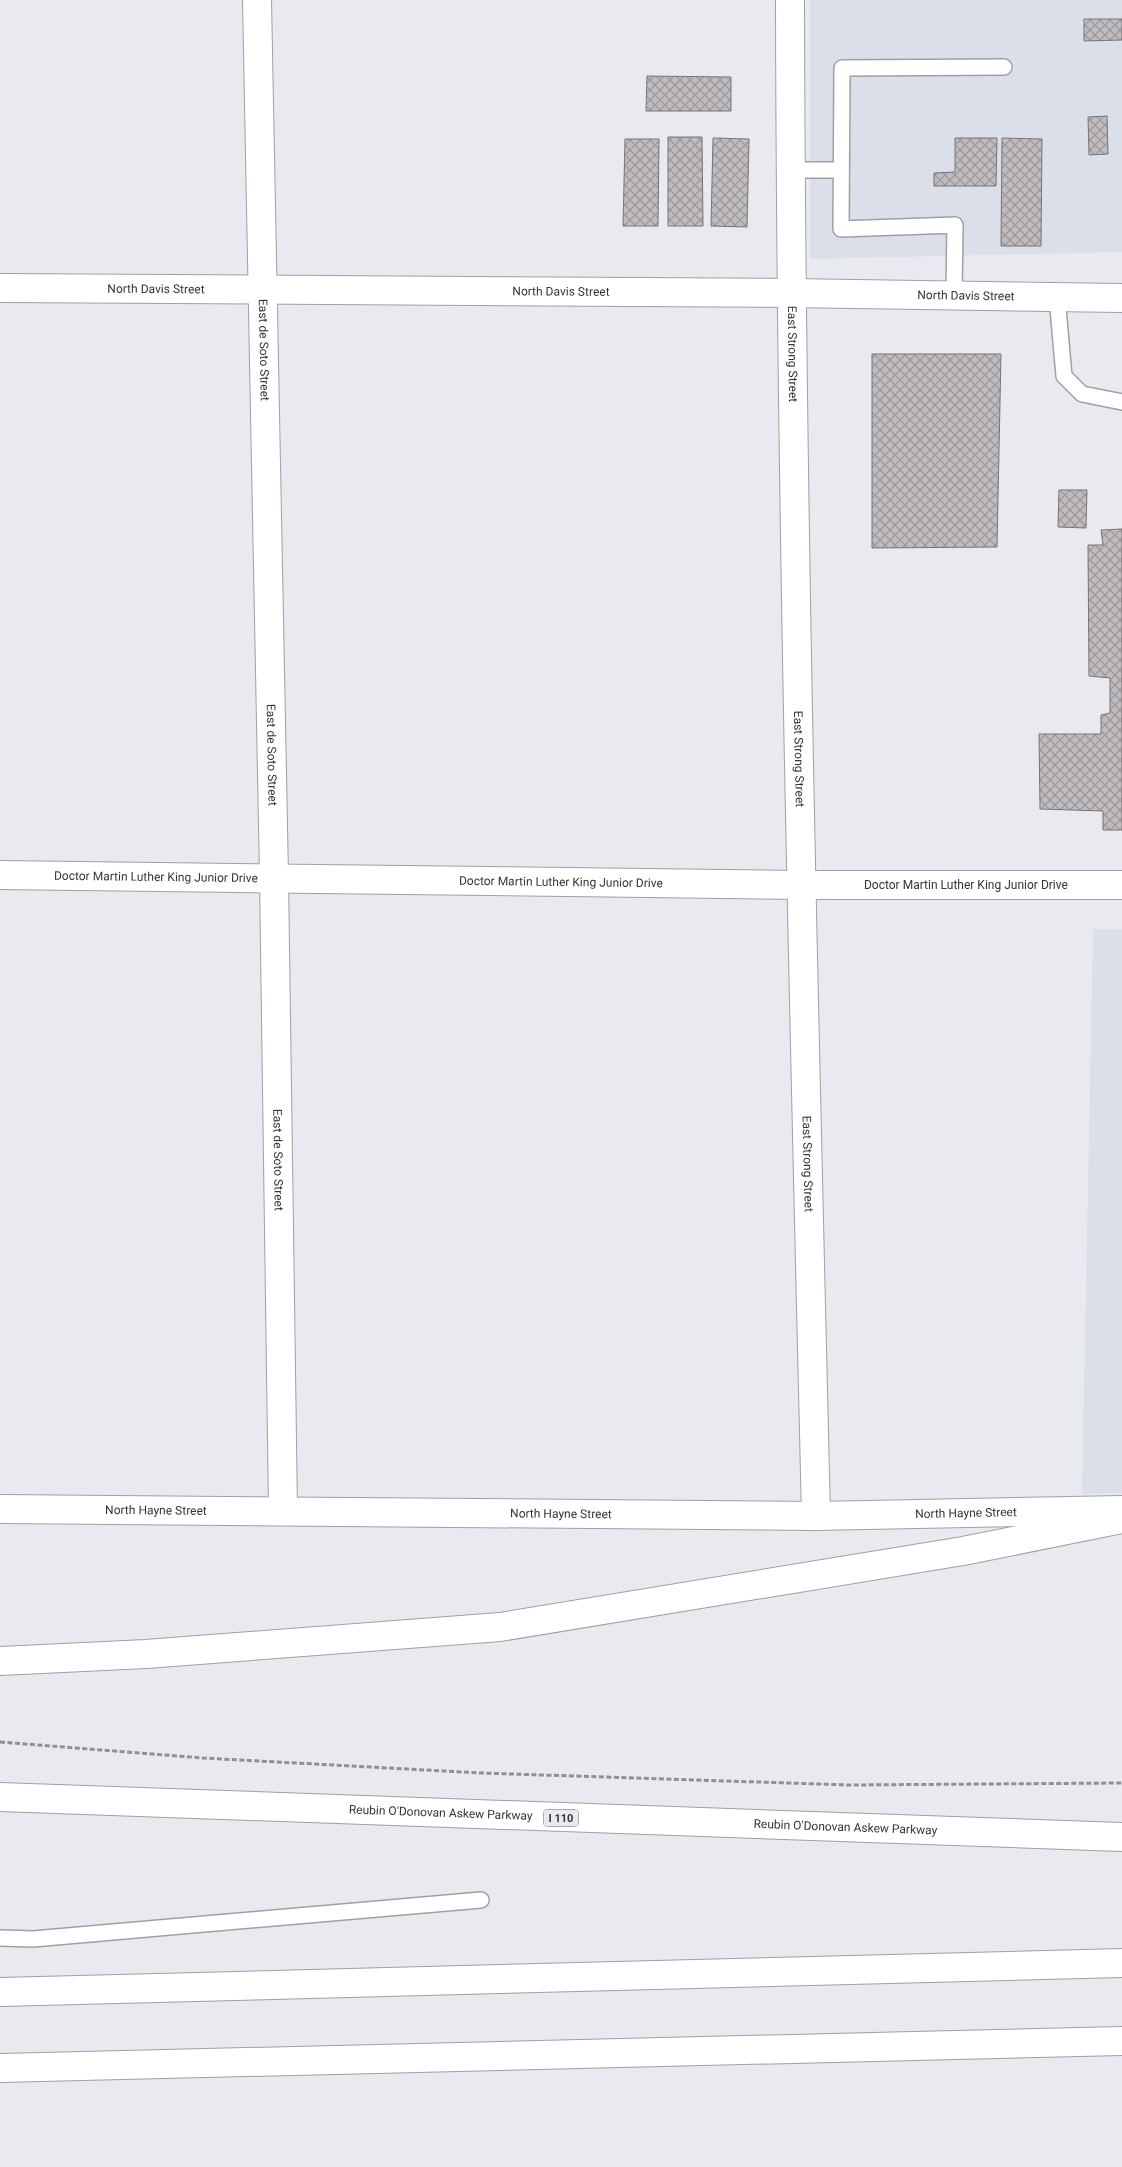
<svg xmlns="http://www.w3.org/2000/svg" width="1122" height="2167" font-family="Roboto,sans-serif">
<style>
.built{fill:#dadfea}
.building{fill:url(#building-cross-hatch);stroke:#787376}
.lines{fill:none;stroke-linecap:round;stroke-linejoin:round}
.service-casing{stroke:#9ea0a4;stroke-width:18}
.minor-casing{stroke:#9ea0a4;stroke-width:30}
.tertiary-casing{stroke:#9ea0a4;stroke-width:30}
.secondary-casing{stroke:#9ea0a4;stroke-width:30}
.motorway-casing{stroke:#9ea0a4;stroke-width:30}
.path{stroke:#8f9094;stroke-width:3;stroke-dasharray:5 2.5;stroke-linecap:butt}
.service{stroke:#fff;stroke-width:15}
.minor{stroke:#fff;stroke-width:28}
.tertiary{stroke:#fff;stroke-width:28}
.secondary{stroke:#fff;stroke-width:28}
.motorway{stroke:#fff;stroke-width:28}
.labels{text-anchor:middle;stroke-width:4;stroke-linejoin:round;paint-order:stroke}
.shield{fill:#e8eaef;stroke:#6a6b6e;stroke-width:1}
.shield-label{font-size:11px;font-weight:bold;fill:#343537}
.street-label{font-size:12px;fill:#343537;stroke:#e8eaef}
</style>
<defs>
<pattern id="building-cross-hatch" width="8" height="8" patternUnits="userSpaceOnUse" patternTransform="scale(1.25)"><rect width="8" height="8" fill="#c0bbbe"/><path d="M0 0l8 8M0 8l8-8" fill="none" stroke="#9d999b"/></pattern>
</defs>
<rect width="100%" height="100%" fill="#e8eaef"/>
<!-- built -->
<path class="built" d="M810 0H1122V252L810 259Z
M1093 929H1122V1493L1082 1494Z"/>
<!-- building -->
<path class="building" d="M1084 19H1122V40L1084 41Z
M647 76 731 77V111H646Z
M1107 116 1108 154 1089 155 1088 117Z
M668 137H702L703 226H668Z
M713 138 749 139 747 227 711 226Z
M955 138H997L996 186H934V173L955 172Z
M1002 138 1042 139 1041 246H1001Z
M625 139H659L658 226H623Z
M872 354H1001L997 547 872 548Z
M1059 490H1087L1086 528 1058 527Z
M1122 529V830H1103V811L1040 809 1039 734H1101V715L1110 713V678L1089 676 1088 545H1103L1101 530Z"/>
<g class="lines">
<defs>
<path id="service" d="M790 170H841
M954 295 955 225 841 229 842 68 1004 67
M1057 297 1064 376 1082 394 1122 402
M0 1938 33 1939 481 1900"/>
<g id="minor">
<path id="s1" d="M257 0 274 877 283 1511"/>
<path id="s2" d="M790 0C791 506 804 1011 816 1516"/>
</g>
<g id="tertiary">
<path id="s3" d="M0 1509 816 1516 1122 1510"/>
</g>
<g id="secondary">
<path id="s4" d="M0 288 790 293 1122 298"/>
<path id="s5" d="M0 875 801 885H1122"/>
</g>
<g id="motorway">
<path d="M0 1661 146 1654 500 1627 963 1551 1122 1519"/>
<path id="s6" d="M0 1797 1122 1837"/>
<path d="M0 1992 1122 1963"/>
<path d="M0 2068 1122 2041"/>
</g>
</defs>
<!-- service casing -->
<use href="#service" class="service-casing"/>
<!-- minor casing -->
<use href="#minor" class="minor-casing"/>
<!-- tertiary casing -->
<use href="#tertiary" class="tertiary-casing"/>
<!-- secondary casing -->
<use href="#secondary" class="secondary-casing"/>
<!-- motorway casing -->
<use href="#motorway" class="motorway-casing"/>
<!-- path -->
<path class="path" d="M0 1742 203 1758 481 1773 850 1785 1122 1783"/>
<!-- service -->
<use href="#service" class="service"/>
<!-- minor -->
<use href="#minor" class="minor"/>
<!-- tertiary -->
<use href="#tertiary" class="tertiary"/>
<!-- secondary -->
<use href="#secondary" class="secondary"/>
<!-- motorway -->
<use href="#motorway" class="motorway"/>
</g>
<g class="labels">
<!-- shield labels -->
<rect class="shield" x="543.5" y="1809.5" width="35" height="17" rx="4"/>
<g class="shield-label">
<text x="561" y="1822">I 110</text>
</g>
<!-- street labels -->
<g class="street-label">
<text dy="4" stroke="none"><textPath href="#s4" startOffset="156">North Davis Street</textPath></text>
<text dy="4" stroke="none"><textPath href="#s4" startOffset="561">North Davis Street</textPath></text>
<text dy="4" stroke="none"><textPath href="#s4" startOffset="966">North Davis Street</textPath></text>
<text dy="4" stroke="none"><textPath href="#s1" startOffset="350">East de Soto Street</textPath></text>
<text dy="4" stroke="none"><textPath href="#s2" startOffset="354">East Strong Street</textPath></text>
<text dy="4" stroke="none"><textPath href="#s1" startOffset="755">East de Soto Street</textPath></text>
<text dy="4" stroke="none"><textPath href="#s2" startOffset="759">East Strong Street</textPath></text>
<text dy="4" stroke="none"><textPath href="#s5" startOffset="156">Doctor Martin Luther King Junior Drive</textPath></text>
<text dy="4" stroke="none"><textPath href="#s5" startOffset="561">Doctor Martin Luther King Junior Drive</textPath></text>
<text dy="4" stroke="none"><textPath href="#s5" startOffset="966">Doctor Martin Luther King Junior Drive</textPath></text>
<text dy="4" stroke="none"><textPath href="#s1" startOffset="1160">East de Soto Street</textPath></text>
<text dy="4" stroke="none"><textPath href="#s2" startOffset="1164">East Strong Street</textPath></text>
<text dy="4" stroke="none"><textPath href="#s3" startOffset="156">North Hayne Street</textPath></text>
<text dy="4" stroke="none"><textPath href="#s3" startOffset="561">North Hayne Street</textPath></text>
<text dy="4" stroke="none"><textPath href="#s3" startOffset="966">North Hayne Street</textPath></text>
<text dy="4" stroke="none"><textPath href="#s6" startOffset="441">Reubin O'Donovan Askew Parkway</textPath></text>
<text dy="4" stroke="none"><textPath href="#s6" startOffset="846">Reubin O'Donovan Askew Parkway</textPath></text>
</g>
</g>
</svg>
